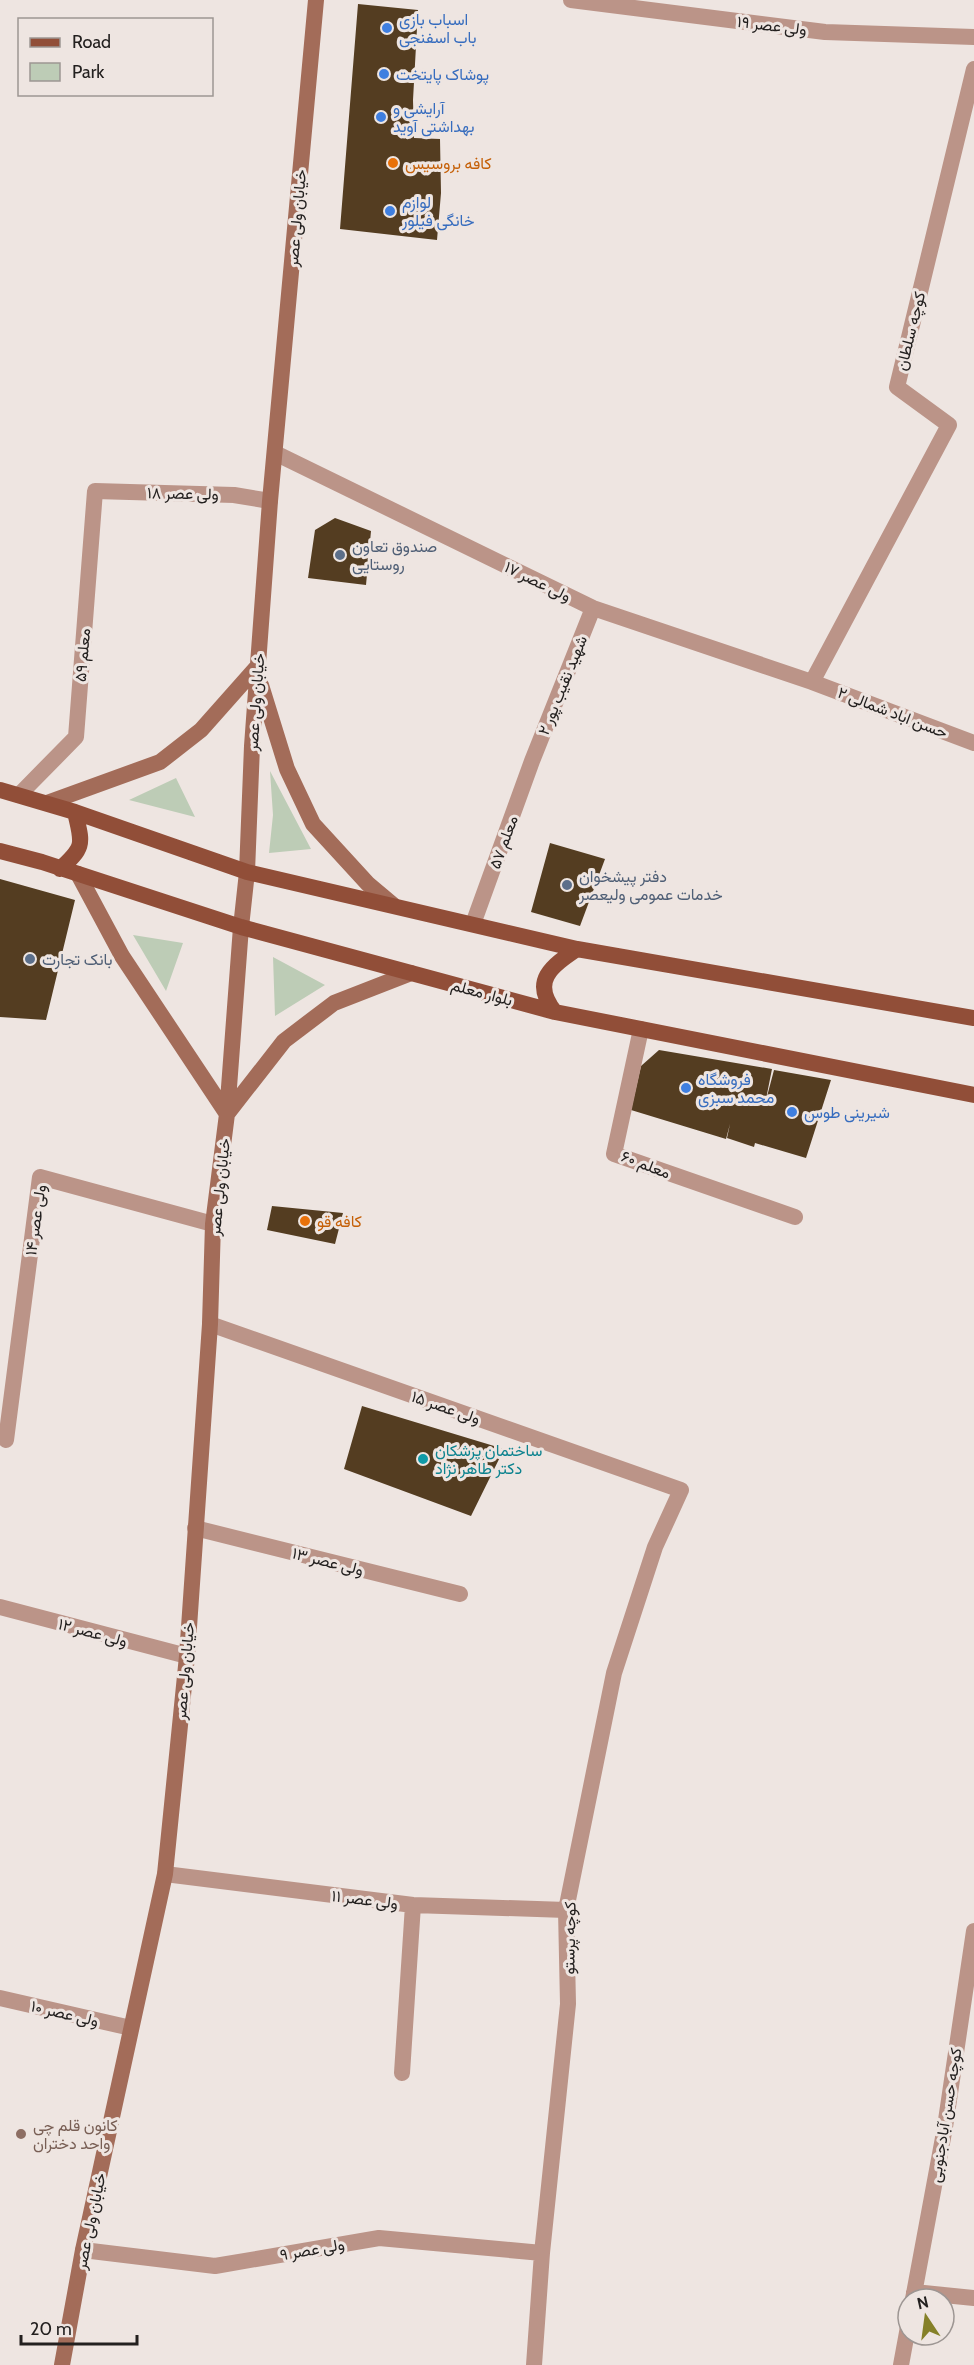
<svg xmlns="http://www.w3.org/2000/svg" width="974" height="2365" font-family="Cabin,Vazirmatn,sans-serif">
<style>
.green{fill:#bdccb6}
.building{fill:#543d21}
.lines{fill:none;stroke-linecap:round;stroke-linejoin:round}
.minor{stroke:#bb9488;stroke-width:16}
.secondary{stroke:#a36c59;stroke-width:16}
.primary{stroke:#914e38;stroke-width:16}
.shop-dot{fill:#3f7fe0;stroke:#eee5e1;stroke-width:2}
.food-dot{fill:#e8710a;stroke:#eee5e1;stroke-width:2}
.service-dot{fill:#5c6f8a;stroke:#eee5e1;stroke-width:2}
.culture-dot{fill:#0f9aa8;stroke:#eee5e1;stroke-width:2}
.education-dot{fill:#8d6e63;stroke:#eee5e1;stroke-width:2}
.labels{text-anchor:middle;stroke-width:6;stroke-linejoin:round;paint-order:stroke}
.shop-label{font-size:16px;fill:#366cbe;stroke:#eee5e1;text-anchor:start}
.street-label{font-size:16px;fill:#23201f;stroke:#eee5e1}
.food-label{font-size:16px;fill:#c56008;stroke:#eee5e1;text-anchor:start}
.service-label{font-size:16px;fill:#4e5e75;stroke:#eee5e1;text-anchor:start}
.culture-label{font-size:16px;fill:#0d838f;stroke:#eee5e1;text-anchor:start}
.education-label{font-size:16px;fill:#785e54;stroke:#eee5e1;text-anchor:start}
</style>
<rect width="100%" height="100%" fill="#eee5e1"/>
<!-- green -->
<path class="green" d="M270 771 311 849 269 853 273 815Z
M176 778 195 817 129 800Z
M133 935 183 943 166 991Z
M273 957 325 985 275 1016Z"/>
<!-- building -->
<path class="building" d="M358 4 418 10 413 100 414 138 440 139 441 193 437 240 340 229Z
M335 518 371 531 366 585 308 578 315 530Z
M550 843 605 859 580 926 531 912Z
M0 879 75 900 46 1020 0 1017Z
M659 1050 772 1069 765 1104 774 1070 831 1080 806 1158 755 1143 754 1147 727 1138 730 1124 726 1139 631 1110 641 1066Z
M272 1206 343 1213 335 1244 267 1230Z
M362 1406 504 1449 471 1516 344 1469Z"/>
<g class="lines">
<!-- minor -->
<path class="minor" d="M571 0 825 32 974 37
M275 453 593 608 812 682 974 743
M812 682 949 425 897 387 974 69
M19 795 76 737 95 491 234 495 270 501
M473 924 532 761 593 608
M641 1029 614 1154 795 1217
M210 1324 681 1490 655 1547 614 1673 566 1910 568 2004 542 2253 534 2365
M6 1440 40 1177 213 1224
M195 1528 460 1594
M0 1607 187 1656
M165 1874 413 1905 566 1910
M0 1998 131 2028
M402 2073 413 1905
M83 2250 215 2266 379 2238 542 2253
M914 2292 974 2298
M913 2299 945 2127 974 1931
M901 2365 908 2327"/>
<!-- secondary -->
<path class="secondary" d="M261 685 287 769 313 824 368 884 393 905
M47 803 160 762 201 730 256 668
M78 874 122 956 227 1114 284 1041 334 1003 411 973
M62 2365 83 2250 165 1874 187 1656 210 1324 213 1224 227 1114 241 927 247 872 252 746 270 501 316 0"/>
<!-- primary -->
<path class="primary" d="M0 790 75 812 247 872 577 949 974 1018
M0 851 42 862 241 927 555 1012 974 1095
M60 869C86 846 82 843 75 812
M555 1012C530 981 552 966 577 949"/>
</g>
<!-- markers -->
<g class="shop-dot">
<circle cx="387" cy="28" r="6"/>
<circle cx="384" cy="74" r="6"/>
<circle cx="381" cy="117" r="6"/>
<circle cx="390" cy="211" r="6"/>
<circle cx="686" cy="1088" r="6"/>
<circle cx="792" cy="1112" r="6"/>
</g>
<g class="food-dot">
<circle cx="393" cy="163" r="6"/>
<circle cx="305" cy="1221" r="6"/>
</g>
<g class="service-dot">
<circle cx="340" cy="555" r="6"/>
<circle cx="567" cy="885" r="6"/>
<circle cx="30" cy="959" r="6"/>
</g>
<circle class="culture-dot" cx="423" cy="1459" r="6"/>
<circle class="education-dot" cx="21" cy="2134" r="6"/>
<g class="labels">
<!-- shop labels -->
<g class="shop-label">
<text x="399" y="25">اسباب بازی<tspan x="399" dy="18">باب اسفنجی</tspan></text>
<text x="396" y="80">پوشاک پایتخت</text>
<text x="393" y="114">آرایشی و<tspan x="393" dy="18">بهداشتی آوید</tspan></text>
<text x="402" y="208">لوازم<tspan x="402" dy="18">خانگی فیلور</tspan></text>
<text x="698" y="1085">فروشگاه<tspan x="698" dy="18">محمد سبزی</tspan></text>
<text x="804" y="1118">شیرینی طوس</text>
</g>
<!-- street labels -->
<g class="street-label">
<text transform="translate(772 25) rotate(7)" y="6">ولی عصر ۱۹</text>
<text transform="translate(296 218) rotate(-85)" y="6">خیابان ولی عصر</text>
<text transform="translate(910 331) rotate(-76)" y="6">کوچه سلطان</text>
<text transform="translate(183 493) rotate(1)" y="6">ولی عصر ۱۸</text>
<text transform="translate(538 581) rotate(26)" y="6">ولی عصر ۱۷</text>
<text transform="translate(82 655) rotate(-85)" y="6">معلم ۵۹</text>
<text transform="translate(562 685) rotate(-68)" y="6">شهید نقیب پور ۲</text>
<text transform="translate(255 702) rotate(-86)" y="6">خیابان ولی عصر</text>
<text transform="translate(893 712) rotate(21)" y="6">حسن اباد شمالی ۲</text>
<text transform="translate(503 842) rotate(-70)" y="6">معلم ۵۷</text>
<text transform="translate(482 992) rotate(15)" y="6">بلوار معلم</text>
<text transform="translate(646 1164) rotate(21)" y="6">معلم ۶۰</text>
<text transform="translate(219 1187) rotate(-84)" y="6">خیابان ولی عصر</text>
<text transform="translate(35 1220) rotate(-82)" y="6">ولی عصر ۱۴</text>
<text transform="translate(446 1407) rotate(19)" y="6">ولی عصر ۱۵</text>
<text transform="translate(328 1561) rotate(14)" y="6">ولی عصر ۱۳</text>
<text transform="translate(93 1632) rotate(15)" y="6">ولی عصر ۱۲</text>
<text transform="translate(184 1671) rotate(-85)" y="6">خیابان ولی عصر</text>
<text transform="translate(365 1899) rotate(7)" y="6">ولی عصر ۱۱</text>
<text transform="translate(569 1938) rotate(-89)" y="6">کوچه پرستو</text>
<text transform="translate(65 2013) rotate(13)" y="6">ولی عصر ۱۰</text>
<text transform="translate(945 2115) rotate(-81)" y="6">کوچه حسن آبادجنوبی</text>
<text transform="translate(90 2221) rotate(-78)" y="6">خیابان ولی عصر</text>
<text transform="translate(312 2249) rotate(-10)" y="6">ولی عصر ۹</text>
</g>
<!-- food labels -->
<g class="food-label">
<text x="405" y="169">کافه بروسیس</text>
<text x="317" y="1227">کافه قو</text>
</g>
<!-- service labels -->
<g class="service-label">
<text x="352" y="552">صندوق تعاون<tspan x="352" dy="18">روستایی</tspan></text>
<text x="579" y="882">دفتر پیشخوان<tspan x="579" dy="18">خدمات عمومی ولیعصر</tspan></text>
<text x="42" y="965">بانک تجارت</text>
</g>
<!-- culture labels -->
<g class="culture-label">
<text x="435" y="1456">ساختمان پزشکان<tspan x="435" dy="18">دکتر طاهر نژاد</tspan></text>
</g>
<!-- education labels -->
<g class="education-label">
<text x="33" y="2131">کانون قلم چی<tspan x="33" dy="18">واحد دختران</tspan></text>
</g>
</g>
<!-- legend -->
<rect x="18" y="18" width="195" height="78" fill="#eee5e1" stroke="#9d9693" stroke-width="1.5"/>
<rect x="30" y="38" width="30" height="9" fill="#914e38" stroke="#9d9693" stroke-width="1.5"/>
<text x="72" y="48" font-size="18" fill="#23201f">Road</text>
<rect x="30" y="63" width="30" height="18" fill="#bdccb6" stroke="#9d9693" stroke-width="1.5"/>
<text x="72" y="78" font-size="18" fill="#23201f">Park</text>
<!-- north arrow -->
<g transform="translate(926 2317) rotate(347)"><circle r="28" fill="#eee5e1" stroke="#9d9693" stroke-width="1.5"/>
<path d="M0-4.5L10 22L0 15L-10 22Z" fill="#858028"/>
<text y="-9" font-size="16" font-weight="bold" text-anchor="middle" fill="#23201f">N</text>
</g>
<!-- scale -->
<path d="M21 2335v9h116v-9" fill="none" stroke="#23201f" stroke-width="3"/>
<text x="30" y="2335" font-size="18" fill="#23201f" stroke="#eee5e1" stroke-width="4.5" paint-order="stroke">20 m</text>
</svg>
